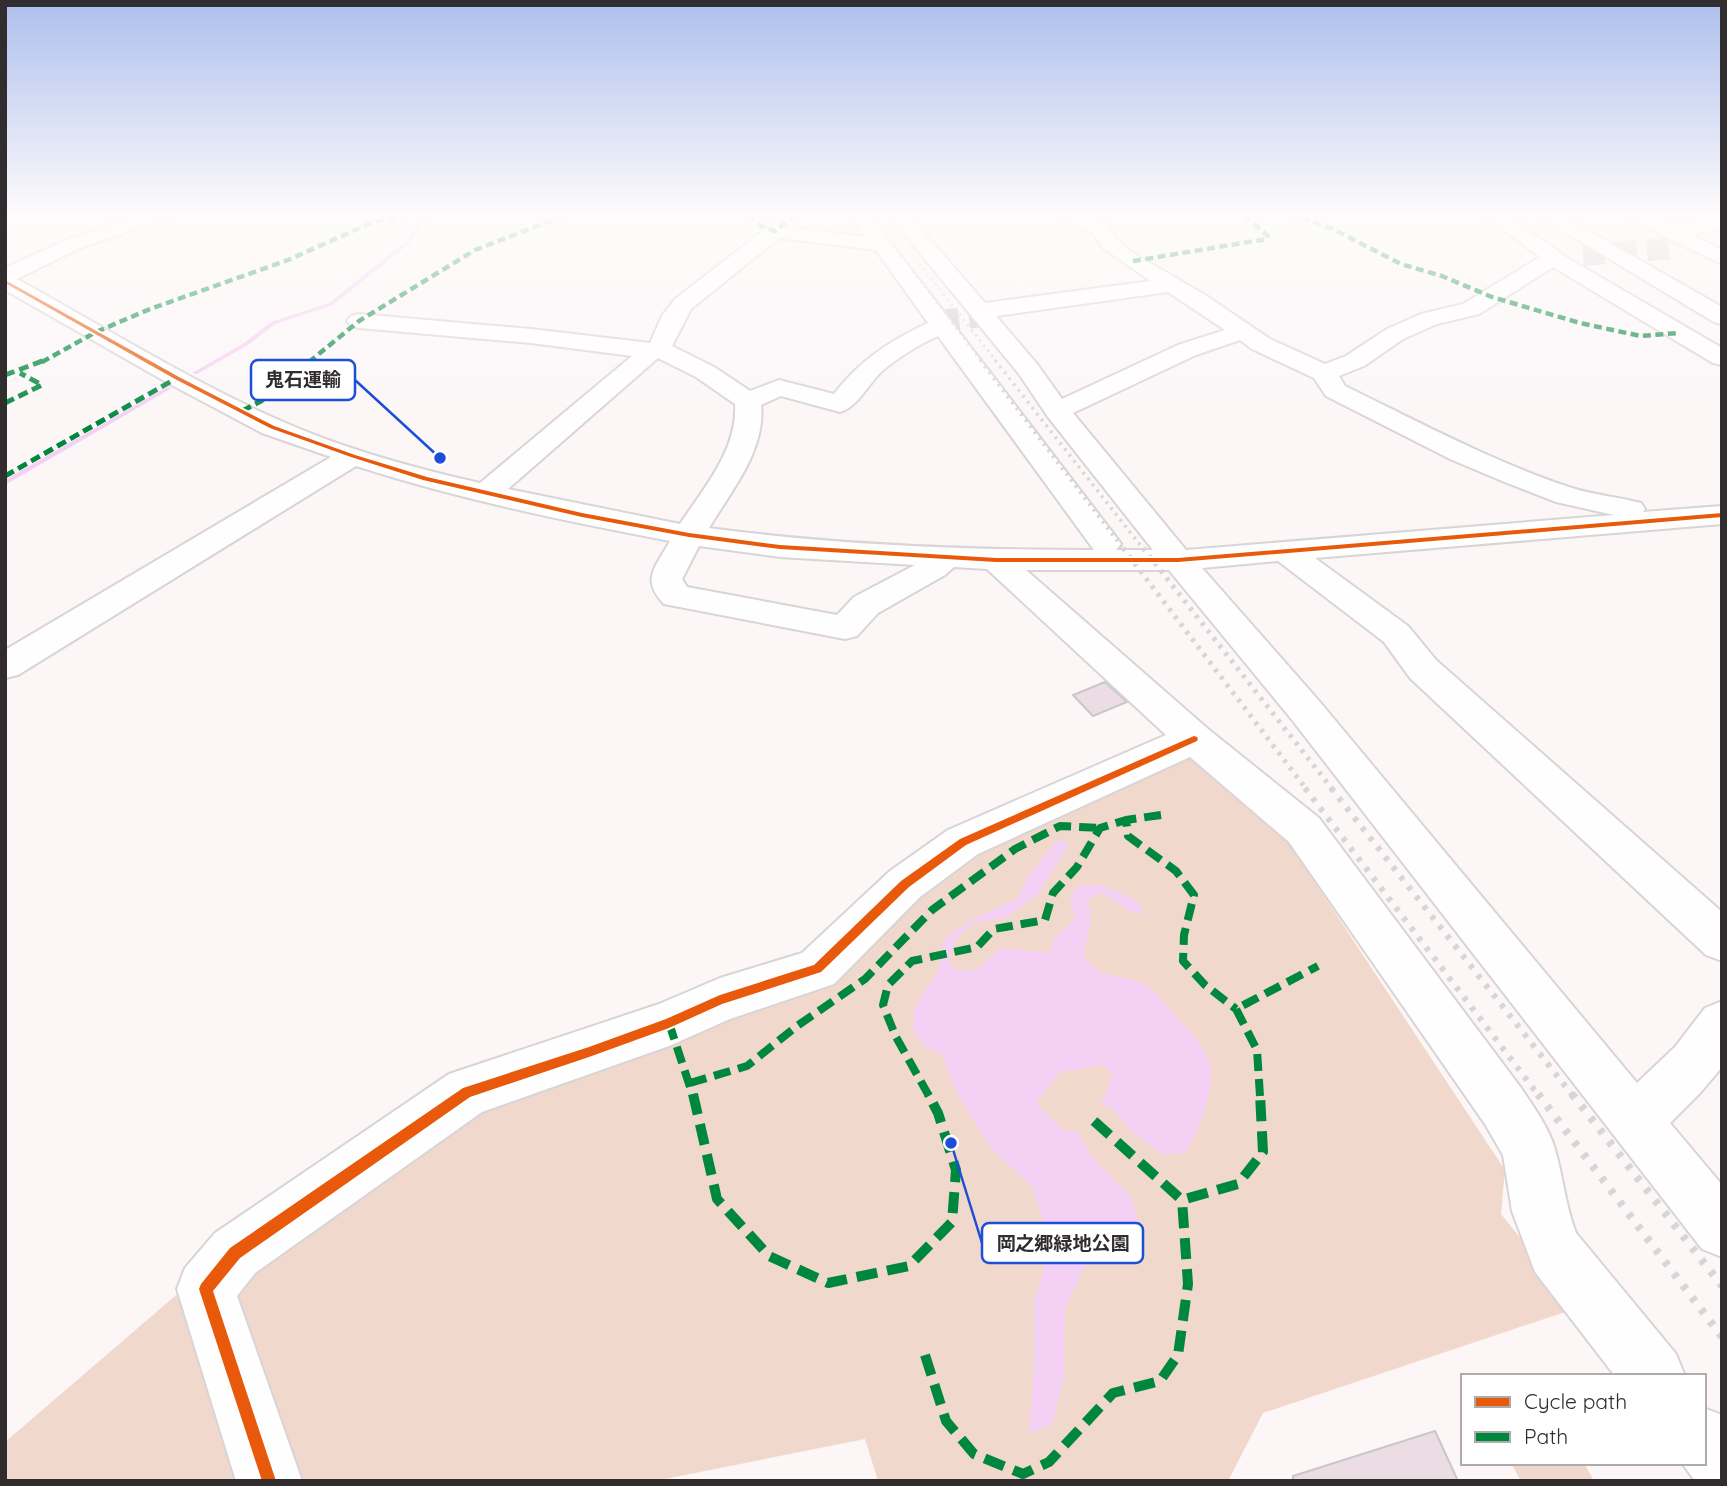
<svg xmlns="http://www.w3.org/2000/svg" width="1727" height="1486" font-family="Quicksand,'Noto Sans JP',sans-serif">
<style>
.green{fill:#f1d8cc}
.water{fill:#f4d0f4}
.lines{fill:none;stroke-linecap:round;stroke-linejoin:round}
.stream{fill:#f4d0f4;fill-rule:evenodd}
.building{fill:#ecdde4;stroke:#cbc6c8;stroke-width:2}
.minor-tunnel{stroke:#d3cecf;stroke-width:22;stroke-dasharray:22 10;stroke-linecap:butt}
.minor-casing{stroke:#d9d4d5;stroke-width:4}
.highway-casing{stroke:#d9d4d5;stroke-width:4}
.minor{fill:#fffefe;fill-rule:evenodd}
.highway{fill:#fffefe;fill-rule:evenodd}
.rail-far4{stroke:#d7d6d6;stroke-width:2.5;stroke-dasharray:2 4.5;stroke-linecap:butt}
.rail-far3{stroke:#d7d6d6;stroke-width:3.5;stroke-dasharray:2.5 5;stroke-linecap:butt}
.rail-far2{stroke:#d7d6d6;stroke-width:5;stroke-dasharray:3.5 6;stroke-linecap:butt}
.rail-far1{stroke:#d7d6d6;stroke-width:6;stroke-dasharray:4.5 8;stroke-linecap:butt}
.rail{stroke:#d7d6d6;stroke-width:8;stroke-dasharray:5 10;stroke-linecap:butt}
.quiet-far3{stroke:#00873e;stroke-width:4.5;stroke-dasharray:8 4.5;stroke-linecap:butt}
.quiet-far2{stroke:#00873e;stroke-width:5;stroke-dasharray:10 5;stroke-linecap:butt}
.quiet-far1{stroke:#00873e;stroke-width:8;stroke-dasharray:17 8;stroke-linecap:butt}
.quiet{stroke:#00873e;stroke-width:10;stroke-dasharray:21 10;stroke-linecap:butt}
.cycleway-casing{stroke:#fff;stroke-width:4}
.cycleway{fill:#e8590c;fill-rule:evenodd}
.leader{fill:none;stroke:#1d4ed8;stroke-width:2.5}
.callout-dot{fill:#1d4ed8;stroke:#fff;stroke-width:2.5}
.callout{fill:#fff;stroke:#1d4ed8;stroke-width:2.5}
.callout-label{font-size:19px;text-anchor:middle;font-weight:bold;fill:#312c2d}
</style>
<rect width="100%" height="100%" fill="#fcf6f7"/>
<!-- green -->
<path class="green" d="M1188 752 1283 834 1505 1170 1501 1214 1577 1308 1263 1413 1228 1481H878L865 1439 655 1481H5V1442L203 1272 453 1115 826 982 970 848Z
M1511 1463H1584L1594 1481H1521Z"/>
<!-- water -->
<path class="water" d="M1058 839 1069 844 1038 894 1006 918 975 922 956 938 948 961 957 971 976 970 1001 948 1050 953 1055 938 1075 918 1070 900 1075 888C1098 879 1117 892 1138 902L1143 914 1129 911 1102 892 1088 900C1093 922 1089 934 1083 955 1099 980 1113 973 1138 982 1152 987 1164 1003 1174 1014 1186 1027 1211 1052 1211 1071 1212 1098 1198 1130 1186 1153L1164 1155 1131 1131 1112 1108 1101 1105 1113 1075 1103 1065 1060 1072 1036 1103 1063 1130 1078 1132 1090 1155 1130 1196 1139 1221 1123 1248 1085 1265 1065 1309 1064 1376 1052 1425 1029 1433 1034 1368V1303L1044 1268 1046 1233 1033 1188 990 1147 958 1095 941 1053 924 1047 913 1029 915 1006 939 970 943 941 956 930 983 914 1017 899 1028 877Z"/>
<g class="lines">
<!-- stream -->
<path class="stream" d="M425 214H429L409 244 333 305 275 324 248 345 197 374 192 373 244 343 271 322 329 303 405 242Z
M167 387 172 388 5 485V480Z"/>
</g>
<!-- building -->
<path class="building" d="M1105 682 1127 702 1093 716 1073 695Z
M1435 1431 1458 1481H1293V1476Z"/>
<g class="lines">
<!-- minor-tunnel -->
<path class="minor-tunnel" d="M1583 255 1674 248
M937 321 983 316"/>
<defs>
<path id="minor" d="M143 214H172L169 218 80 248 17 279C104 327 190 381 281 421 344 449 414 468 480 483L632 356 531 343 359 328 351 326 347 321 351 316 359 314 531 329 650 343 662 316 675 299 768 227 775 225 866 237 849 214H869L1116 537 1121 544 1116 550H1153L1048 417 1019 374 888 214H908L985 303 1151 281 1103 248 1092 232 1059 218 1056 214H1083L1106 224 1117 240 1133 253 1205 295 1270 339 1325 364 1346 356 1387 329 1421 314 1463 304 1540 257 1482 214H1505L1566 257 1722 348V365L1713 363 1553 267 1479 314 1437 324 1403 339 1364 366 1339 376 1345 386C1419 422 1493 462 1572 488 1594 495 1618 497 1641 503L1645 509 1643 512 1722 506V524L1315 558 1408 626 1436 660 1722 912V961L1706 955 1410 678 1384 642 1278 561 1202 568 1319 701 1637 1083 1675 1047 1705 1008 1722 1001V1067L1700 1093 1670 1123 1722 1185V1257L1702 1249 1293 721 1169 570H1026L1208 729 1319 818 1521 1088C1533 1106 1547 1125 1554 1146 1563 1175 1565 1205 1576 1233L1676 1354 1685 1376H1615L1535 1272 1512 1211 1503 1155 1485 1124 1289 842 1190 757 978 854 920 897 834 984 730 1019 669 1046 482 1112 255 1273 237 1296 302 1481H236L177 1289 185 1268 215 1233 449 1074 659 1004 720 978 802 953 890 871 948 830 1166 735 987 569 954 567 945 575 878 613 857 636 845 639 664 604C640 579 656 567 670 541 564 521 459 499 356 466L18 675 5 678V650L331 457 262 433 168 383 5 290V268L66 240ZM779 238 876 250 928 323C891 340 859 361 834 394L779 380 750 391 714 367 672 346 691 309ZM1168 292 1225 330 1178 345 1062 399 1037 364 996 316ZM938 336 1094 550C965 550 836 545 709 528 731 491 766 450 761 405L781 396 840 412C857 408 869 383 882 371 899 357 918 345 938 336ZM1240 340 1252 349 1314 378 1326 396 1450 459 1502 481 1556 502 1614 515 1186 550 1073 413 1196 355ZM658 358 696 377 735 404C738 449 704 488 680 524L508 489ZM699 546 780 557 915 565 854 597 837 615 687 587 682 579Z
M1627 214H1652L1674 225 1722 215V228L1693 235 1722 250V264L1663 236Z
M1704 1408 1722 1415V1481H1695L1682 1463H1704Z"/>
<path id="highway" d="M1535 214H1559L1722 307V324L1714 322Z"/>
</defs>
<!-- minor casing -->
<use href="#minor" class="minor-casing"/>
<!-- highway casing -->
<use href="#highway" class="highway-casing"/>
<!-- minor -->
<use href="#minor" class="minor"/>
<!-- highway -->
<use href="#highway" class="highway"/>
<!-- rail-far4 -->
<path class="rail-far4" d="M869 214 982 362
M911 253 997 362"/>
<!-- rail-far3 -->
<path class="rail-far3" d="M980 360 1124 550
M995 360 1144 550"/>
<!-- rail-far2 -->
<path class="rail-far2" d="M1123 548 1307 790
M1143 548 1333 790"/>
<!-- rail-far1 -->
<path class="rail-far1" d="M1305 788 1539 1096
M1331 788 1573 1096"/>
<!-- rail -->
<path class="rail" d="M1538 1094 1722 1337
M1572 1094 1722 1286"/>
<!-- quiet-far3 -->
<path class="quiet-far3" d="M749 214 761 226 775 231 797 214
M1290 214 1333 229 1401 264 1442 276 1492 297 1580 323 1641 336 1678 333
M1133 261 1267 239 1268 236 1242 214
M42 362 96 332 150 309 288 260 371 223 409 214
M309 362 359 321 475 250 568 214"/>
<!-- quiet-far2 -->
<path class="quiet-far2" d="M5 375 45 360
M5 403 42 385 20 373
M242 411 261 401 311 360
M5 476 177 378"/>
<!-- quiet-far1 -->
<path class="quiet-far1" d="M1161 815 1126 820 1128 836 1176 871 1194 895 1184 935 1183 961 1205 985 1236 1009
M669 1023 693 1096
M690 1083 747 1066 797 1026 865 979 932 910 1015 849 1060 826 1100 828
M929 1096 896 1037 883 1005 888 985 912 961 977 947 994 929 1045 920 1053 893 1077 867 1100 828 1126 820
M1260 1096 1257 1050 1236 1009 1318 966"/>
<!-- quiet -->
<path class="quiet" d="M693 1094 717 1199 769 1256 828 1283 909 1266 952 1222 956 1170 938 1113 928 1094
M1094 1121 1182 1200 1238 1184 1263 1152 1260 1094
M925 1355 946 1421 974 1454 1023 1474 1049 1462 1113 1393 1160 1381 1178 1355 1188 1284 1182 1200"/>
<defs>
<path id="cycleway" d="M5 280 179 377 274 426 355 455 427 477 582 513 689 533 780 545 996 558H1178L1722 513V517L1178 562H996L780 549 689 537 582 517 423 480 351 457 270 428 175 379 5 283Z
M1194 736 1197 737 1198 739 1197 741 966 845 909 887 821 972 722 1004 669 1028 589 1057 470 1097 240 1258 213 1291 276 1481H262L199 1289 201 1284 230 1248 463 1088 589 1047 666 1019 720 995 814 965 901 881 960 839Z"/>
</defs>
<!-- cycleway casing -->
<use href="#cycleway" class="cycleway-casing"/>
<!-- cycleway -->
<use href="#cycleway" class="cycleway"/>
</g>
<!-- sky -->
<linearGradient id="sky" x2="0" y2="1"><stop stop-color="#adbfed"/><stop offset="0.51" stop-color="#fefbfb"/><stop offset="1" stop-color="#fefbfb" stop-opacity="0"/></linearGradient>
<rect width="1727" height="422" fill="url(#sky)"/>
<!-- callouts -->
<path class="leader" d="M440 458L355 380M951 1143L982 1243"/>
<g class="callout-dot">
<circle cx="440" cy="458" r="7"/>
<circle cx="951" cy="1143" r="7"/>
</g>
<g class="callout">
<rect x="251" y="360" width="104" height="40" rx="7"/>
<rect x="982" y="1223" width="161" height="40" rx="7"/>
</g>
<g class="callout-label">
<text x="303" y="386">鬼石運輸</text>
<text x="1063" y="1250">岡之郷緑地公園</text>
</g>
<!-- border -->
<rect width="1727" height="1486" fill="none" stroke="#312c2d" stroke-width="14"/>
<!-- legend -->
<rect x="1461" y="1374" width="245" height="91" fill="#ffffff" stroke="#adabab" stroke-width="2"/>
<rect x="1475" y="1397" width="35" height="10" fill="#e8590c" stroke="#adabab" stroke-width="2"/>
<text x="1524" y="1409" font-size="21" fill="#312c2d">Cycle path</text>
<rect x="1475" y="1432" width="35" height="10" fill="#00873e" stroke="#adabab" stroke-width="2"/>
<text x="1524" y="1444" font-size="21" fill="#312c2d">Path</text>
</svg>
